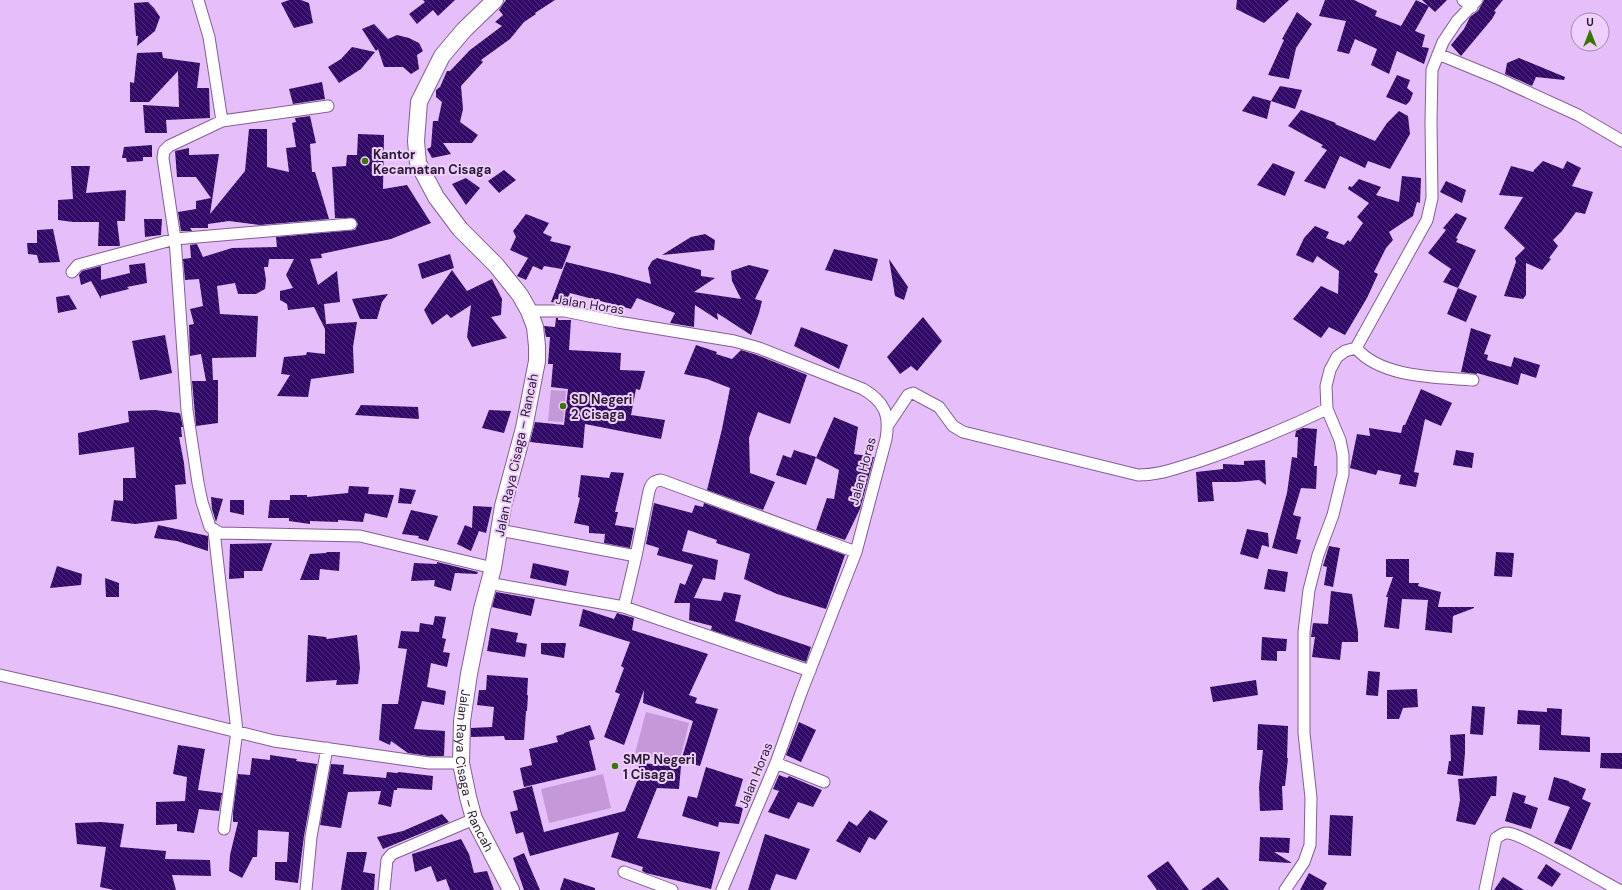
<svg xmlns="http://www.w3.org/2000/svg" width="1622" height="890" font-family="'DM Sans',sans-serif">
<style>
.pitch{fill:#c598d9}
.building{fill:url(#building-back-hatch)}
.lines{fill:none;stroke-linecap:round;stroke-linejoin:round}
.street-casing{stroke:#845f94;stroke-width:13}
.secondary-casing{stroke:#845f94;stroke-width:18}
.street{stroke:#fff;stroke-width:11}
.secondary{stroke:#fff;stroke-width:16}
.poi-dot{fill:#3c7404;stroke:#efcffe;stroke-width:1.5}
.labels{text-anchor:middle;stroke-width:4;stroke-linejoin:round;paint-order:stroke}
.poi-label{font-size:13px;font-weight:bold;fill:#2a1b31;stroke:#efcffe;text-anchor:start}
.street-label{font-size:13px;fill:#2a1b31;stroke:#efcffe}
</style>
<defs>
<pattern id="building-back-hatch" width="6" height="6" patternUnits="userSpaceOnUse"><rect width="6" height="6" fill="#320a67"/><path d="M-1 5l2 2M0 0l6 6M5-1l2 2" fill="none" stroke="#4e2d79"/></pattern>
</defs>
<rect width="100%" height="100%" fill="#e6bef9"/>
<!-- pitch -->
<path class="pitch" d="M551 390 566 391 563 422 548 421Z
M646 712 689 723 679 764 635 753Z
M603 774 611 808 549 823 541 789Z"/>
<!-- building -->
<path class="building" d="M289 0H301L309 3 313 23 294 28 281 3Z
M423 0H455L438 16 433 10 417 24 409 14 425 2Z
M506 0H555L535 13 536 14 524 22 510 39 481 60 483 62 461 86 463 109 460 122 478 135 472 143H443L451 154 432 158 427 149 431 147 433 121H438L442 102 436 97V90L440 87 447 71H450L470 50 502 26 495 22 503 15 499 10Z
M1237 0H1289L1264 23 1236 9Z
M1325 0H1354L1377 11 1375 16 1401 26 1416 0 1429 6 1415 31 1425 35 1422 47 1429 48 1424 64 1397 51 1389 74 1371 65 1377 49 1355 39 1349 54 1337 51 1346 21 1319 16Z
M1422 0H1447L1435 12Z
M1484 0H1503L1494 11 1496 12 1492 19 1461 56 1451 45 1464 29 1470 17 1478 11Z
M148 2 154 8 160 17 155 31 137 46 138 36H136L134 3Z
M1297 12 1312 24 1296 48 1289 79 1268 75 1284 40 1282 39Z
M374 24 388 39 397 35 409 38 419 43 423 51 417 55 419 69 411 74 403 67H384L378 49 376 51 362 29Z
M352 47 375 52 361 69 339 83 328 67 341 59Z
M162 52 163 58 200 63 197 88H209L210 118 166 120 167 133H145L143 105 179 107 178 71 149 102H130V82L134 83 137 53Z
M1519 58 1565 77 1564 80 1536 77 1532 86 1505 74 1507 63Z
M1397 75 1410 80 1407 88 1413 93 1410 101 1406 105 1386 97Z
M322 82 325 99 293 104 289 89Z
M1280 86 1302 90 1295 109 1271 101Z
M1253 96 1271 101 1267 119 1242 111Z
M1301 110 1336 123 1335 124 1375 141 1387 123 1399 111 1408 116 1410 134 1390 169 1368 161 1365 168 1340 156 1325 189 1304 181 1327 150 1321 147 1323 145 1288 126Z
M310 116 316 143 310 144 312 172H315L329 219 260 225 229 221 208 224V228H190L192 231H181L178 212 196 209V201L211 198 196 177H177L175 151 189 148V155L219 154 210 214 245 171 249 129H267V167L289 172 286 148 296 147 292 123 296 122 295 118Z
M358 134 384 135 383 189 407 185 431 223 391 239 321 254 322 258 310 259 318 285 337 271 340 302 324 304 326 324 357 322 353 347 354 373 311 379 308 397 277 396 290 375 281 374 284 357 306 355 307 352 325 354V329L314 307 288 310 287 304 280 300V291L293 288 286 275 294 259H269L268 267H264L266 280 265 289 256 294H238L235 283 217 286 220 314 258 316 256 357 212 358 213 380H218V423L196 426 192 381H206L201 354 190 356 189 325 194 324 190 309 203 306 199 279 185 280 183 259 191 258 190 245 197 244 203 257 232 248 277 247 276 237 355 230 358 224 354 218H335L332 167 346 166 347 155H357Z
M152 145V157H143V161L127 162 126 158H122L124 147Z
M1543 161 1563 169 1567 161 1581 168 1572 186 1593 192 1585 214 1576 212 1562 231 1553 240 1558 246 1549 258 1551 259 1542 270 1526 263V295L1523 299 1504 296 1516 262 1515 258 1525 248 1504 228 1523 197 1499 195 1511 166 1533 172 1534 170Z
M1273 163 1295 172 1285 196 1257 185Z
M71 166H90L86 193 126 190 125 221H117L120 246H98L99 222H73L58 220V200L73 199Z
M504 170 516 180 499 193 488 181Z
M1402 176 1421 178 1420 203 1417 202 1413 216 1389 232 1393 240 1386 248 1374 272 1378 274 1367 298 1345 335 1329 327 1321 338 1293 319 1321 286 1338 294 1339 271 1317 256 1313 263 1296 255 1304 238 1315 226 1329 232 1326 238 1344 245 1348 240 1350 242 1363 223 1357 217 1369 203 1348 189 1349 186 1352 187 1359 179 1381 187 1376 195 1399 202Z
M466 178 480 188 466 205 452 184Z
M1446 181 1466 190 1462 203 1440 192Z
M1456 213 1467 218 1456 238 1458 239 1456 242 1476 250 1458 288 1443 282 1451 269 1428 253 1446 230 1443 228Z
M526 214 549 223 543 233 552 237 550 241 571 246 562 269 544 266 542 270 533 266 526 280 517 276 528 258 510 250 516 237 513 231Z
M144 219H162L161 235 145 237Z
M53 229 60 262 39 263 37 255 28 254 27 243H37V230Z
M705 234 715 240 714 250 662 255 691 237Z
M834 249 878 259 872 281 825 270Z
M450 254 454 268 422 279 418 264Z
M657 258 701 270V276L715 278 694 292 741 299 732 281 731 271 749 265 769 270 755 299 762 301 759 313 751 335 717 313 718 320 695 305 694 327 670 323 675 313 637 298 631 309 570 293 565 304 551 302 566 262 616 274 651 284 648 268 652 261Z
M889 259 908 287 904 300 895 296Z
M145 263 147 283 127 287 129 289 101 296V299L91 281 81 285 79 275 82 271 101 266V280L130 273 129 265Z
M452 270 467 291 492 279 502 299 501 315 491 317 507 338 472 347 467 337 471 305 451 318 447 314 432 325 424 310Z
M1458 288 1477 296 1466 322 1447 314Z
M388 294 382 302 377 319H360L352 299Z
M69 295 77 309 58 313 56 297Z
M923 317 942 341 917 371 911 366 900 374 887 357Z
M556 318H558V320H571L569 350 621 353 620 370 645 371 640 390 636 389 631 415 665 420 661 439 585 424 583 448 530 442 535 422 564 425 568 389 551 387 553 364H548L550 337H546L544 326 555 327Z
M801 327 848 345 839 369 794 346Z
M1471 328 1491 335 1484 354 1488 355 1487 360 1511 367 1514 357 1540 365 1536 378 1521 373 1518 385 1477 373V374L1461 372Z
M165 335 172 373 140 380 132 341Z
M696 345 717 352 716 354 732 359 741 350 757 355 807 375 790 424 758 412 749 438 750 473 775 482 763 510 707 490 722 429 730 388 707 379 684 374Z
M1421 389 1452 403 1441 426 1425 419 1414 472 1419 473 1416 487 1399 484 1401 475 1378 470 1376 475 1350 468 1357 434 1370 436 1369 428 1401 433 1403 425H1405Z
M361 405 418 407 419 419 355 415Z
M155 410 179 413V414L180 413 183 427H181L182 437H179L184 463 186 484 175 485 177 519 135 524 111 521 114 500 123 501V478H136L134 447 79 455 78 433 129 422 128 411Z
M489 410 511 411 504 433 482 428Z
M834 417 858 427 854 454 874 457 860 509 845 540 816 530 827 498 834 499 839 470 816 458Z
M1303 428 1317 429 1314 466H1317L1316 489 1301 488 1293 515 1301 517 1296 539 1301 540 1297 554 1272 548 1287 493 1292 457 1297 458 1298 437H1295L1296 431Z
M794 450 816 457 806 485 776 475 783 455 791 458Z
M1456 450 1474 453 1472 468 1453 465Z
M1265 460 1266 485 1259 480 1237 482H1212L1214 501 1198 502 1196 472 1223 469V464L1244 465V461Z
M611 472 624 473 615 512H618L615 525 634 528 630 548 604 543 605 534 589 533V526L574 523 580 498 578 497 581 475 609 478Z
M349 486 369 487 368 494 394 495 387 518 365 513 363 522 338 520V522L310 521V524L289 521V518H268L270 500H290V495H307V497L348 493Z
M400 488 416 490 411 504 398 503Z
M211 497 223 499 216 522 212 509Z
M230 500H244V515L230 512Z
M654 503 692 513 695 505 703 507 704 503 845 555 826 609 777 594 744 579 750 554 716 543 717 540 688 530 682 551 718 560 715 580 703 578 694 598 721 601 724 592 741 595 735 621 811 647 806 662 711 630 712 626 689 620 690 603H674L680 583 685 585 693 565 657 555 659 548 646 544Z
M473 506 492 507 486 533 479 531 471 551 457 544 465 525 472 528Z
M411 510 438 516 428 541 418 538 419 536 402 534Z
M158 525 208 536V551L177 541 154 538Z
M1247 529 1268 533 1269 547 1262 545 1258 559 1240 554Z
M272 543 262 571H244V578L229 579 230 544Z
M1329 546 1340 548 1333 587 1324 585 1327 567 1323 566Z
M327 552H340L339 571 320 569 319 580H300L310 554 326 553Z
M1496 552 1514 553 1512 577 1494 576Z
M1386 559H1409V583H1419L1418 586 1441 592 1438 607H1474V608L1453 616 1452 633 1425 630 1428 600 1402 599 1399 629 1384 627 1388 597H1386L1393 577H1386Z
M437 562 478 572 477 574 455 573 451 591 434 586 435 580 411 581 414 563 437 564Z
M533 563 569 571 566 586 530 578Z
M57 566 82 574 81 585 50 588Z
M1268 569 1288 572 1285 592 1264 589Z
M105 578 119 583V597H106Z
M1331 591 1352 594 1358 632V642H1342L1340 660 1312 657 1315 637H1311L1313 623 1328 624Z
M496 592 535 599 531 616 492 607Z
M583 609 614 619 617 613 634 618 632 630 708 654 689 695 697 698 695 703 718 709 700 766 681 761 693 721 643 703 644 690 624 745 604 737 620 694 615 692 624 668 621 666 630 642 579 626Z
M435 616 446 617 442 638 446 639 443 652 450 653 447 667 431 663 427 687 446 691 444 705 422 701 414 729 445 731 444 756H429L408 753 391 741 390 745 379 740 382 704H398L407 649 398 648 401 631 419 632 420 623 433 625Z
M491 628 518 633 516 642 527 644 525 657 487 651Z
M308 635 326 637 327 639 357 635 360 668 358 684 336 685 337 680 306 682Z
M1262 637 1287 639 1286 651H1277V661L1261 660Z
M541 643H566L564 658 541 654Z
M1368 671 1380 672 1378 696 1366 695Z
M487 675 528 678 527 695H528L527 711H526L524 740H505L504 736 471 737V728L492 727 494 707 477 705 479 690H486Z
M1256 680 1258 695 1213 702 1210 687Z
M1417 689 1418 707 1403 708 1399 719H1387V690Z
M1472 706 1485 707 1483 735 1470 734Z
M1547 708 1562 709 1561 735 1590 737V752L1539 750 1540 725 1517 724 1518 710 1547 712Z
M799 722 816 730 801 762 786 755Z
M1258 724 1288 726 1287 758H1288L1285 786H1282L1283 810 1260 811 1259 787 1263 750H1257Z
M590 725 595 739 589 741 596 770 524 787 520 768 532 765 529 749 558 742 556 736 564 734V733Z
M1465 734V753L1463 776 1447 774 1449 761H1451L1450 735Z
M178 745 205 749 198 790 222 793 219 811 199 809 194 833 177 831V824L156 825V802L185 801 187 777 173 774Z
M1601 753H1622V769L1600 768Z
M270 755 297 759 296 761 317 764 304 836 298 883 275 880V862H287L289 832 258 830 257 857H253L242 878 229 871 230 855 238 822H233V812L238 774 250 775 252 758 270 760Z
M639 763 681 766 679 789 657 788 637 838 720 852 711 889 646 873 642 871 643 867 611 857 619 832 530 856 523 832 516 834 510 812 518 810 513 791 532 786 544 832 625 811 638 779Z
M331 764 344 765 343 774 386 778 387 772 397 773 399 772 433 776 432 790 397 788V790H394L391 807 378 804 381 791 348 792 341 828 320 825Z
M706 767 743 779 735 806 743 808 739 824 719 822 718 827 682 816 688 796 697 798Z
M779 775 787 778 789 776 822 790 813 807 798 802 789 819 768 812 779 791 773 789Z
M1497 776 1496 796H1491L1475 825 1456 821 1460 800 1458 779Z
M1554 777 1569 781V782L1586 789 1582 799 1591 803 1571 850 1554 843 1570 807 1548 800Z
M1513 792 1526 796 1524 803 1538 808 1531 829 1505 821Z
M870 810 888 821 875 840 869 837 860 853 836 841 849 821 857 826Z
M442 814 449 822 383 849 377 837 403 831Z
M1330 815 1353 816 1351 856 1328 855Z
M101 822 124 824 120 847 166 851 165 859 210 860 211 876 172 875 176 890H114L100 887 106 847 77 844 75 823Z
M765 834 810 849 796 880 776 874 770 890H748Z
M1260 837 1290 838 1289 853 1274 852 1292 863 1259 861Z
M461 839 469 854 474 873 487 871 494 890H450L446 879 437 882 431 866 415 872 412 854Z
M347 852H367L363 872 375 874 374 890H341Z
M524 853 540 890H524L513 858Z
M1168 861 1189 890H1157L1147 876Z
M1546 864 1561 874 1552 887 1537 878Z
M1309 873 1327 883 1323 890H1300Z
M1218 877 1229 890H1201Z
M1503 877 1524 890H1494Z
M564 878 595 888V890H560Z"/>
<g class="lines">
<defs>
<path id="street" d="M198 0 209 37 222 121 328 106
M1463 0 1472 7
M1438 54 1499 79 1578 115 1622 141
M222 121 169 146 164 151 163 158 175 239 187 410 198 483 202 502 210 527 220 533 360 536 493 568
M72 272 78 265 175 239 351 224
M529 311H565L618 322 734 341 759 348 863 389C885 402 890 415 886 439L856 552 801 693 776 763 722 890
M1356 348C1381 378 1437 377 1473 380
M888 425 908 395 913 393 939 407 953 426 963 432 1138 475C1161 475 1176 468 1197 462 1242 447 1285 429 1327 409
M499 530 636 556
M214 531 237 731 224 829
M488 583 624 607 810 671
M624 607 636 556 649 491C651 484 653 481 661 480L856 552
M0 675 114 701 274 741 429 763H461
M776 763 824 782
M624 872 672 890
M306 890 311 837 327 748
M384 890 387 860 392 854 474 819
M1285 890 1304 862 1310 845 1311 798 1304 733V632L1309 590 1318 555 1333 515 1343 474V455L1340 440 1327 409 1326 386 1330 370 1337 357 1345 351 1356 348 1427 220 1432 198 1431 122 1432 70 1443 42 1457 21 1477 0
M1485 890 1496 838C1500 836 1502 833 1507 833 1520 832 1601 881 1619 890"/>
<g id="secondary">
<path id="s1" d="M495 0 464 30 442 56 419 102 416 141 418 163 436 197 460 229 496 265 520 295 529 311 535 327 537 346V361L524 428 503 506 493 568 482 609 469 674 462 721 461 763 468 797 474 819 511 890"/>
</g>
</defs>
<!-- street casing -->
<use href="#street" class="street-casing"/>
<!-- secondary casing -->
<use href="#secondary" class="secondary-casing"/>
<!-- street -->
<use href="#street" class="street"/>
<!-- secondary -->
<use href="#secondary" class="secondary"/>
</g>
<!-- markers -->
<g class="poi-dot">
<circle cx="365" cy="161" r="4"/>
<circle cx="563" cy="406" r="4"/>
<circle cx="615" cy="766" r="4"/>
</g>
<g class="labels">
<!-- poi labels -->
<g class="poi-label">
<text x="373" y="159">Kantor<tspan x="373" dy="15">Kecamatan Cisaga</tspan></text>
<text x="571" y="404">SD Negeri<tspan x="571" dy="15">2 Cisaga</tspan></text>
<text x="623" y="764">SMP Negeri<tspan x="623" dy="15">1 Cisaga</tspan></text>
</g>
<!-- street labels -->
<g class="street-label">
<text transform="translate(590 304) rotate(9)" y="5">Jalan Horas</text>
<text transform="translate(516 455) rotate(-78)" y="5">Jalan Raya Cisaga – Rancah</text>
<text transform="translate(862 471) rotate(-75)" y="5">Jalan Horas</text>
<text dy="5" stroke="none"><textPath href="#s1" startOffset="847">Jalan Raya Cisaga – Rancah</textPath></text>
<text transform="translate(755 775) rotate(-68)" y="5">Jalan Horas</text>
</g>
</g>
<!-- north arrow -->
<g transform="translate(1590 32)"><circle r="19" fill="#efcffe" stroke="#a087ac"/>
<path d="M0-3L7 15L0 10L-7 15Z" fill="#3c7404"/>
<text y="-6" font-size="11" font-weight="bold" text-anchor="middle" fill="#2a1b31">U</text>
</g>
</svg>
